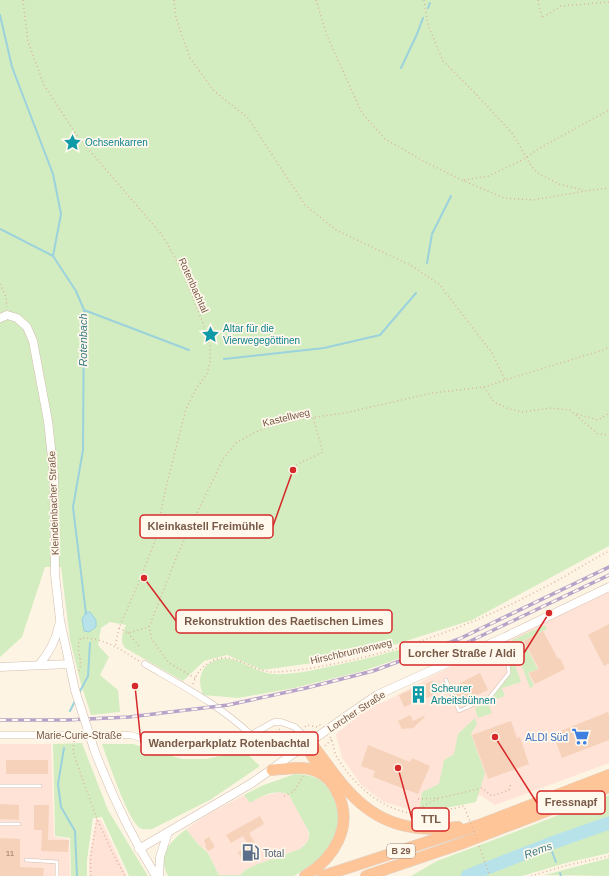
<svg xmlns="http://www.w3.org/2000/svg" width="609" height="876" font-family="Arial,sans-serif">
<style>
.commercial{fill:#ffe3d7}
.green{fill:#d3edc1}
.water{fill:#b7e2e9;stroke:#9cd2dc}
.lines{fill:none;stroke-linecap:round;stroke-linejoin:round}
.stream{stroke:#9cd2dc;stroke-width:2}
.river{stroke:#b7e2e9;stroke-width:13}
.building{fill:#f6d2ba}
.service-casing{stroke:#d3bdac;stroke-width:4}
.minor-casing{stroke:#d3bdac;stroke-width:7}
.tertiary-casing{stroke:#d3bdac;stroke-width:9}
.trunk-casing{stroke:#dcd4cf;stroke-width:12}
.path{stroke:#dbb59d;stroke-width:1.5;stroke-dasharray:1 3;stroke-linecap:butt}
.service{stroke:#fff;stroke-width:3}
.minor{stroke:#fff;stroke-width:6}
.tertiary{stroke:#fff;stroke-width:8}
.trunk{stroke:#fec698;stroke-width:11}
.rail-casing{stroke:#b7a2c9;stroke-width:3.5}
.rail{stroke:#fff8ec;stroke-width:2;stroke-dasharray:6;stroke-linecap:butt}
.tertiary-bridge-casing{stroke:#d3bdac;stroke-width:9;stroke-linecap:butt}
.path-bridge{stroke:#dbb59d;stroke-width:1.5;stroke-dasharray:1 3;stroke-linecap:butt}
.tertiary-bridge{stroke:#fff;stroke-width:8}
.labels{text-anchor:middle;stroke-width:3.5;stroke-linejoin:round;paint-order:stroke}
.number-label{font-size:8px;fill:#987764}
.shield{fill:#fff8ec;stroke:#a18978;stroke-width:1}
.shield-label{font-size:9px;font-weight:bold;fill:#795947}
.culture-label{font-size:10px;fill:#0d838f;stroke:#fff8ec;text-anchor:start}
.street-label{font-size:10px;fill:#795947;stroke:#fff8ec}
.shop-label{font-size:10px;fill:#366cbe;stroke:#fff8ec;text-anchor:end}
.service-label{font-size:10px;fill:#4e5e75;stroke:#fff8ec;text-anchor:start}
.water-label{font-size:11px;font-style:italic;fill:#3c7b87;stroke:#fff8ec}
.leader{fill:none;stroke:#d62828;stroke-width:1.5}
.callout-dot{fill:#d62828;stroke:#fff8ec;stroke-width:1.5}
.callout{fill:#fff8ec;stroke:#d62828;stroke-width:1.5}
.callout-label{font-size:11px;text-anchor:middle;font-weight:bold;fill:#795947}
</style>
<rect width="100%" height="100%" fill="#fef4e4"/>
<!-- commercial -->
<path class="commercial" d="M609 592V763L495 805 480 795 439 807 411 810 384 802 362 786 342 758 336 734 370 707 388 700 430 677Z
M0 744H51L54 837 69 839 70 876H0Z
M280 792 289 795 307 827 309 837 308 841 300 849 258 864 245 870 240 875H219L208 853 197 843 186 829 210 813 244 795 250 802 260 797Z
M96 820H101L127 876H89V859Z"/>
<!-- green -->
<path class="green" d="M0 0H609V546L472 620 387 647 327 661 262 670 227 655 204 661 183 681 125 648C119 640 123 633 126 625L110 622 101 628 98 645 109 657 100 675 118 690 120 712 91 715 81 684 70 640 61 567H45L22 637 0 657Z
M545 625 547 629 523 641 538 669 528 673 534 686 530 688 512 640Z
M426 642 429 648 363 671 294 688 238 698 203 695C197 680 200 666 216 660 237 653 255 674 274 674 294 675 313 670 332 666 363 660 395 651 426 642Z
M514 662 521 682 502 688 505 696 494 700 495 703 489 706 492 713 478 718 475 708 491 699 501 684 510 673V664Z
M475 718 477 724 471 734 485 773 476 802 426 812 419 813 422 792 439 784 444 760 454 754 458 734Z
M82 743 108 810 148 876H129L102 817 93 818 87 860V876H71L70 838 55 836 53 744Z
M102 744H133L182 759H206L244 751 260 766 210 800 152 829C148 829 143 830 140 828 127 819 108 760 102 744Z
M295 774C314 775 325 779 333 797 347 827 332 853 306 868 302 871 297 875 293 876 283 876 267 876 256 876 227 876 197 876 168 876 166 872 164 868 164 863 161 849 177 837 186 829L197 843 208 853 219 875H240L245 870 258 864 300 849C306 844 310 841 309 832L289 795C277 788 261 796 250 803L244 795 261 786Z
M609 795V853L566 863 522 876H411L437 861 533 825Z
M609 858V876L544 875 552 873Z"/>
<!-- water -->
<path class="water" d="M86 612H90L96 620V627L89 632 84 631 82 619Z"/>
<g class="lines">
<!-- stream -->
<path class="stream" d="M428 8 430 3
M0 15 12 67 53 174 61 214 53 256 76 291 84 310 83 450 73 507 86 614
M401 68 417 34 423 18
M0 229 53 256
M427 263 432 234 451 196
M84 310 189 350
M224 359 324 348 380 335 416 293
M79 693 88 676 90 643
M70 711 75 701
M64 748 58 784 61 807 75 831 77 876
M549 844 556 862
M560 873 561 876"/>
<!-- river -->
<path class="river" d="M467 876 549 844 609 823"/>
</g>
<!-- building -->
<path class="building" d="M609 624V663L604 666 588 635Z
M543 631 558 659 560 658 565 669 535 684 529 673 539 669 524 641Z
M480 673 488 690 464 701 463 699 459 701 452 687Z
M432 681 437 694 404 707 399 695Z
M608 712 609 716V740L562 758 553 734Z
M410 715 413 721 424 716 425 717 413 728 402 729 398 721Z
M511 721 517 738 520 737 529 764 488 779 472 735Z
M368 745 410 762 412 758 430 766 418 794 373 777 375 771 361 766Z
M6 760H48V774H6Z
M0 804 19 805V820L0 819Z
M34 805H49L48 840H69L68 852 41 851 42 830H34Z
M260 816 264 824 249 833 261 853 244 863 238 852 249 846 243 836 231 843 226 835Z
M209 837 215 847 208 851 205 846 206 845 204 840Z
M0 838 20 839V867L44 868 43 876H0Z"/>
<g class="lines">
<defs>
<path id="service" d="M446 680 459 711 490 697 509 673 508 665 504 653
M0 786H40
M0 824H19
M26 860 57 862V876"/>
<path id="minor" d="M145 664C181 685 221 706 251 735
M0 735H130L177 748 191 751H207L221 749 235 744 274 722H281L295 727 310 742"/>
<path id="tertiary" d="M0 318 7 315 17 318 27 327 33 341 48 421 54 476 55 575 60 620 75 690
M39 665C49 653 56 641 59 625
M0 667 69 664
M94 749C111 794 131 836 156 876
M139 849 252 783 345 717 377 695 505 637 609 587
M159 876 160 857 168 832"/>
<path id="trunk" d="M310 742C325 760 337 781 354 797 384 827 418 832 458 827
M310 743 311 754 324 775
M272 770C287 769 304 765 318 772 327 776 334 785 338 794 354 827 333 859 305 876
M323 876 479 825 609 775
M366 876 463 843 609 787"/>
</defs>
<!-- service casing -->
<use href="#service" class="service-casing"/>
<!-- minor casing -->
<use href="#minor" class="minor-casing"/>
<!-- tertiary casing -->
<use href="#tertiary" class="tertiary-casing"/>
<!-- trunk casing -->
<use href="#trunk" class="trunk-casing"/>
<!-- path -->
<path class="path" d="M23 0 28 42 44 85 78 137 162 235 181 268 203 323 210 346V362L207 374 196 389 186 409 166 487 155 541 141 577 119 628 115 647
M174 0 176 18 190 58 214 91 248 118 305 205 336 230 412 266 439 284 492 353 505 380
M316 0 327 36 362 113 385 139 427 163 462 180 504 198 533 200 585 191 609 188
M424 0 428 25 443 61 474 92 512 133 532 167 539 174 559 184 583 190
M538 0 542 18 561 6 609 2
M464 180 489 176 526 158 538 149 609 110
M0 284 6 297 7 307
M484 387 494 402 509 409 523 412 551 408 570 410 598 434 609 435
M577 414 598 420 609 413
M296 465 323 452 313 417
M119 628 128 633 149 627
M128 633 139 646
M79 671C84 661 74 647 81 638 103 637 121 650 139 661
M195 678 169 663 152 640 149 627 179 551 223 459 236 443 254 433 271 426 294 420 345 413 432 393 484 387 505 380 603 350 609 347
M193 684C196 675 200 668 209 663 232 647 251 673 274 672 289 672 313 668 328 665 403 651 476 624 543 588 566 577 587 562 609 551
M305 727 307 725 317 727 320 725 321 726
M279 729 286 737H289L293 734
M330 737C334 742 333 751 337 757 356 789 390 817 429 814 435 813 441 811 447 810
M74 741 73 751 77 764 97 819 112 852 125 876
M325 746 332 739
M284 796 294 791 303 776
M418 799 440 798 482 788 492 796 509 790 511 783
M412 812 439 798
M479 846 490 876
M91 876C89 857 94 838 97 819
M531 876 568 865 609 856"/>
<!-- service -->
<use href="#service" class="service"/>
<!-- minor -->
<use href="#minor" class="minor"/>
<!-- tertiary -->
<use href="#tertiary" class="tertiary"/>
<!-- trunk -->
<use href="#trunk" class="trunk"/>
<defs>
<path id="rail" d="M431 656 462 645 609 575
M0 720H67L129 717 228 705 306 688 373 671 459 639 609 567"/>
</defs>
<!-- rail casing -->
<use href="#rail" class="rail-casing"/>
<!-- rail -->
<use href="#rail" class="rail"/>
<defs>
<path id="tertiary-bridge" d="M75 690 94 749"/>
</defs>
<!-- tertiary-bridge casing -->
<use href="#tertiary-bridge" class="tertiary-bridge-casing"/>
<!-- path-bridge -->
<path class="path-bridge" d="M447 810 464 806 478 842"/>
<!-- tertiary-bridge -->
<use href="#tertiary-bridge" class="tertiary-bridge"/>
</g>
<!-- icons -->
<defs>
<symbol id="sight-bare" viewBox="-9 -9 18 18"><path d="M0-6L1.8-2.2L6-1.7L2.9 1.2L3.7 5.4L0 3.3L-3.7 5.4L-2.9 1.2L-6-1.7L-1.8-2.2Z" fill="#0f9aa8" stroke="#fff8ec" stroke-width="2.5" paint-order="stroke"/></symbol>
<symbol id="building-bare" viewBox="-9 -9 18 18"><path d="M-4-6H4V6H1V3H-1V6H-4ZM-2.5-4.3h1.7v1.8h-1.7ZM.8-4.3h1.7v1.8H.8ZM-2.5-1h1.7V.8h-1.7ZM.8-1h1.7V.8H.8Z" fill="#0f9aa8" stroke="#fff8ec" stroke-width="2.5" paint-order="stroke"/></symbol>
<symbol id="supermarket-bare" viewBox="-9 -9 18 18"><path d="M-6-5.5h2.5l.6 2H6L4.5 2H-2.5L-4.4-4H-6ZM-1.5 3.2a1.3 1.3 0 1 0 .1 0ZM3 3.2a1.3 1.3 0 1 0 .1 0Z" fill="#3f7fe0" stroke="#fff8ec" stroke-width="2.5" paint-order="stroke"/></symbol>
<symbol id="fuel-bare" viewBox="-9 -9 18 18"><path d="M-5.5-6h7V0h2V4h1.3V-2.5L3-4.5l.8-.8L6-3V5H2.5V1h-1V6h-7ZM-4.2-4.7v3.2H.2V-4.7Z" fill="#5c6f8a" stroke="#fff8ec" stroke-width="2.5" paint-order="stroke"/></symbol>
</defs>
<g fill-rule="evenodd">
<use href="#sight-bare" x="60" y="130" width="25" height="25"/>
<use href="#sight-bare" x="198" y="322" width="25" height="25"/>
<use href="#building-bare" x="406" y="682" width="25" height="25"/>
<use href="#supermarket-bare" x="568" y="724" width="25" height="25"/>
<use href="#fuel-bare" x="238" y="840" width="25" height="25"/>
</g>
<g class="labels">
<!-- number labels -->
<g class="number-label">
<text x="10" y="856">11</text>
</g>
<!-- shield labels -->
<rect class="shield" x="387" y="844" width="28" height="14" rx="3"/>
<g class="shield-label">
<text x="401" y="854">B 29</text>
</g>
<!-- culture labels -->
<g class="culture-label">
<text x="85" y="146">Ochsenkarren</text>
<text x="223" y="332">Altar für die<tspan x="223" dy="12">Vierwegegöttinen</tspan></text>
<text x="431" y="692">Scheurer<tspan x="431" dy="12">Arbeitsbühnen</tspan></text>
</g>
<!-- street labels -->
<g class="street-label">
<text transform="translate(194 285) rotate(66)" y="4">Rotenbachtal</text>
<text transform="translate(286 417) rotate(-14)" y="4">Kastellweg</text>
<text transform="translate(53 503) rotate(-92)" y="4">Kleindeinbacher Straße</text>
<text transform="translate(351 651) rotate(-13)" y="4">Hirschbrunnenweg</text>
<text transform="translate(356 711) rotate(-33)" y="4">Lorcher Straße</text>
<text x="79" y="739">Marie-Curie-Straße</text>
</g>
<!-- shop labels -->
<g class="shop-label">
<text x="568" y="741">ALDI Süd</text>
</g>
<!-- service labels -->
<g class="service-label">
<text x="263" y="857">Total</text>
</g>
<!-- water labels -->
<g class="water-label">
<text transform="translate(83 340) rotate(-90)" y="4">Rotenbach</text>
<text transform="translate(538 850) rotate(-20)" y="4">Rems</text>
</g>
</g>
<!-- callouts -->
<path class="leader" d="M293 470L273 526M144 578L176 621M549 613L524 653M135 686L141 743M495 737L537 803M398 768L412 819"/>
<g class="callout-dot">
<circle cx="293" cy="470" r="4"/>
<circle cx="144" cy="578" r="4"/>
<circle cx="549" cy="613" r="4"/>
<circle cx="135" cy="686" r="4"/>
<circle cx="495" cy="737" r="4"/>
<circle cx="398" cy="768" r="4"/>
</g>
<g class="callout">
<rect x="140" y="515" width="133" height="23" rx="4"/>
<rect x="176" y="610" width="216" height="23" rx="4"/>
<rect x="400" y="642" width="124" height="23" rx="4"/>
<rect x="141" y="732" width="177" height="23" rx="4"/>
<rect x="537" y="791" width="68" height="23" rx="4"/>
<rect x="412" y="808" width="37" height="23" rx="4"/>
</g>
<g class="callout-label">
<text x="206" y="530">Kleinkastell Freimühle</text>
<text x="284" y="625">Rekonstruktion des Raetischen Limes</text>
<text x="462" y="657">Lorcher Straße / Aldi</text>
<text x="229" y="747">Wanderparkplatz Rotenbachtal</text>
<text x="571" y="806">Fressnapf</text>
<text x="431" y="823">TTL</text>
</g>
</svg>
